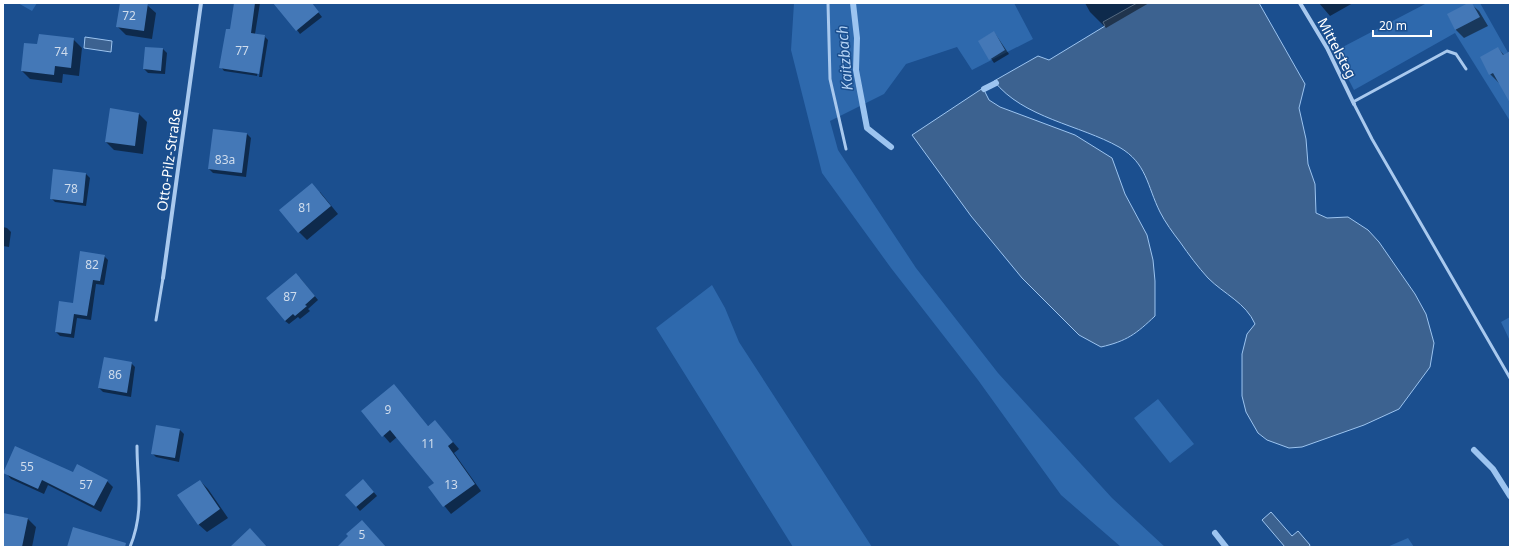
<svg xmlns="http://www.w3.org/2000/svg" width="1513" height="550" font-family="'Noto Sans',sans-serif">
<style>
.green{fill:#2e69ad}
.water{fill:#3c6290;stroke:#9cc4f0}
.shadow{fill:#0007}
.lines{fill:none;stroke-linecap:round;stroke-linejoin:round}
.stream{stroke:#9cc4f0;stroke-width:6}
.building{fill:#4478b7}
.lane{stroke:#a9c9ee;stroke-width:3}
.street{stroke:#a9c9ee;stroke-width:4}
.labels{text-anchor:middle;stroke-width:3;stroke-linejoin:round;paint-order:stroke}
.number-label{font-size:12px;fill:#d0dded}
.street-label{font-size:14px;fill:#fff;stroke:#1b4f8f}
.water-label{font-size:15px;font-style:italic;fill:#b5d3f5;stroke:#1b4f8f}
</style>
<rect width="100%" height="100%" fill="#1b4f8f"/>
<!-- green -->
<path class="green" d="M18 3H37L32 11Z
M794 3H1014L1033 39 972 70 957 47 906 64 884 94 830 121 838 150 916 268 998 373 1112 498 1165 547H1121L1061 495 978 380 891 268 822 173 791 50Z
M1427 3H1480L1510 56V121L1455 33 1354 90 1337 57V50Z
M712 285 725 308 739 342 872 547H793L656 328Z
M1510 317V341L1501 322Z
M1158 399 1194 444 1170 463 1134 418Z
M1408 538 1414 547H1387Z"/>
<!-- water -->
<path class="water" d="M1137 3H1259L1305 84 1299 108 1306 139 1308 164 1315 184 1316 213 1327 218 1348 217 1368 230 1379 242 1415 294 1426 314 1434 343 1430 367 1399 409 1364 425 1302 447 1289 448 1267 440 1258 433 1246 412 1242 396V354L1247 334 1255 324C1246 303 1224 294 1208 278 1198 267 1189 255 1180 242 1173 233 1165 222 1160 212 1147 186 1147 163 1119 147 1080 125 1023 118 994 81L1038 56 1049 60 1105 26 1103 22Z
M85 37 112 41 111 52 84 48Z
M983 88 989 100 1000 107 1075 135 1112 158 1125 194 1147 235 1153 260 1155 281V316C1136 334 1127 341 1101 347L1079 335 1022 278 971 216 912 135Z
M1271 512 1292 536 1298 531 1310 545 1309 547H1285L1262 520Z"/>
<!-- shadow -->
<path class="shadow" d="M121 3 147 5 156 13 152 39 126 35 117 26Z
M235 3H260L255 34 264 36 268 40 262 77H259L265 37H263L257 76 224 71 221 67 231 30Z
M277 3H311L322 17 300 34Z
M1085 3H1149L1106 28 1090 12Z
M1319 3H1353L1330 16Z
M1470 3 1479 11 1488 26 1464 38 1456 30 1448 15Z
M994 32 1009 54 994 63 979 41Z
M73 39 82 48 79 76 63 74 62 83 30 79 22 71 38 46Z
M1498 48 1504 55 1510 51V99L1501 85 1490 74Z
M163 49 167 53 165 74 148 73 144 69Z
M111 109 139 114 147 122 143 154 114 150 106 142Z
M247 134 251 138 246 177 213 173 209 169Z
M86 174 90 178 86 206 55 202 51 198Z
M320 192 338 214 307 240 299 232Z
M3 227 7 228 11 232 9 247 3 246Z
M104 256 108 260 104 285 96 284 91 320 77 318 74 338 60 336 56 332Z
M300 278 318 300 308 309 310 311 300 319 298 317 289 324 285 321Z
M131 363 135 367 131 397 103 392 99 388Z
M362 411 428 426 435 421 459 449 454 453 481 491 451 514 429 487 435 483 397 437 390 443Z
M157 426 180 430 184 434 179 462 156 457 152 453Z
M5 472 74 473 107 481 113 487 101 512 48 485 44 494 11 479Z
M200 481 208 489 228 518 207 532 198 524Z
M367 484 377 496 360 511 346 495Z
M3 514 27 518 36 527 32 547H3Z"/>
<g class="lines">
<!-- stream -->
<path class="stream" d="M853 3 857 38 856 70 867 128 891 147
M984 89 996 83
M1474 450 1493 469 1510 496
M1215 533 1226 547"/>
</g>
<!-- building -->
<path class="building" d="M120 3H148L144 31 116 27Z
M234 3H255L251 33 265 35 259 74 219 68 226 29H230Z
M273 3H312L319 12 296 31Z
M1468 3H1472L1480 17 1455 30 1447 14Z
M994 31 1005 50 989 60 978 41Z
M39 34 74 38 71 68 55 66 54 75 21 71 24 43 37 44Z
M145 47 163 48 161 71 143 69Z
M1498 47 1503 55 1510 51V103L1493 73 1489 75 1480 57Z
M110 108 139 113 135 146 105 142Z
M213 129 247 133 242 173 208 169Z
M53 169 86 173 83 203 50 199Z
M312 183 331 206 298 233 279 210Z
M80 251 105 255 100 281 93 280 87 316 74 314 71 334 55 332 59 301 73 303Z
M296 273 315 296 305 305 307 306 295 316 293 314 285 321 266 298Z
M104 357 132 362 127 393 98 388Z
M394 384 428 426 435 420 453 442 448 446 475 484 443 507 428 487 434 483 390 430 382 437 361 411Z
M156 425 180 429 175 458 151 454Z
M15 446 73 472 77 464 108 480 94 506 42 480 38 489 3 473Z
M363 479 374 492 356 507 345 495Z
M200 480 220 509 198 525 177 495Z
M3 513 28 518 22 547H3Z
M362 520 386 547H337L348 536 346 534Z
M73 527 126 543 125 547H67Z
M250 528 267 547H230Z"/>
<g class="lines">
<!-- lane -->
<path class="lane" d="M828 3 830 79 846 149
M1353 102 1447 51 1456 54 1466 69
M1354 104 1372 139 1510 378
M156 320 163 278
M130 547C145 510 137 484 137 446"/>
<!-- street -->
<path class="street" d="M1300 3 1327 48 1354 104
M163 278 201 3"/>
</g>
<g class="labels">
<!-- number labels -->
<g class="number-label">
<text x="129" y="20">72</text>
<text x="242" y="55">77</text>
<text x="61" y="56">74</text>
<text x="225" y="164">83a</text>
<text x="71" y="193">78</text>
<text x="305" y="212">81</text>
<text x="92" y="269">82</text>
<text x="290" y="301">87</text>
<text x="115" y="379">86</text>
<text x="388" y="414">9</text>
<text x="428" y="448">11</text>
<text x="27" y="471">55</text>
<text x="86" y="489">57</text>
<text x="451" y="489">13</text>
<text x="362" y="539">5</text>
</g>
<!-- street labels -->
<g class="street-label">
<text transform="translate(1337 48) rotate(62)" y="5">Mittelsteg</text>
<text transform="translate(169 160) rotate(-82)" y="5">Otto-Pilz-Straße</text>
</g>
<!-- water labels -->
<g class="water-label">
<text transform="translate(845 58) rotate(-95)" y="5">Kaitzbach</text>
</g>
</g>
<!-- border -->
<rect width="1513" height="550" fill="none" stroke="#ffffff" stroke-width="8"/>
<!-- scale -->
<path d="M1373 30v6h58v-6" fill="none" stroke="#ffffff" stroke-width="2"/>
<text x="1379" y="30" font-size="12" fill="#ffffff" stroke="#1b4f8f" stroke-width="3" paint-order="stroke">20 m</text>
</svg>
